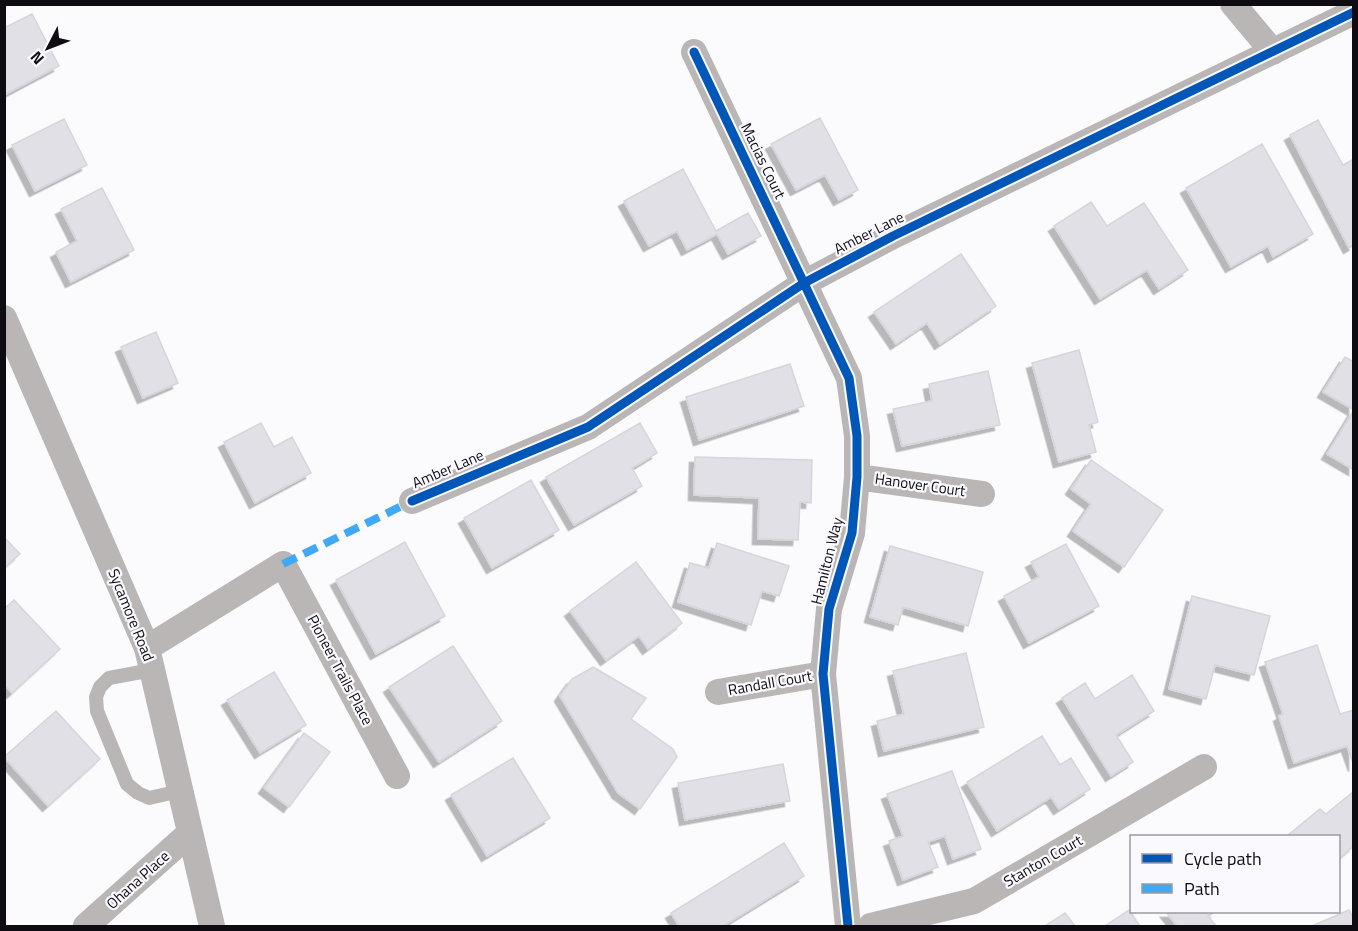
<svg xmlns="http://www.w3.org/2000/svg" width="1358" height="931" font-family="'Titillium Web',sans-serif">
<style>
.building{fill:#e0e0e6;stroke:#d6d5db;stroke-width:1.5;filter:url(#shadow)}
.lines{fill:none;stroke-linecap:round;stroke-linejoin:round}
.lane{stroke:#bab6b6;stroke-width:14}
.street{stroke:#bab6b6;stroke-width:26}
.quiet{stroke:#3fa9f5;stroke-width:8;stroke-dasharray:15 8;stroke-linecap:butt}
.cycleway-casing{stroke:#faf9fe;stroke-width:13}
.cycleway{stroke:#0057b8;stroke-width:9}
.labels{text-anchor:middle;stroke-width:4.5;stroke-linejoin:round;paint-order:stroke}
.street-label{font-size:15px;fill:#0e0b13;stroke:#faf9fe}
</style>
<defs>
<filter id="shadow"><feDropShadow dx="-5.5" dy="5.5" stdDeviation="0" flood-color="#0004"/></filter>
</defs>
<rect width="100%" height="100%" fill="#fbfafd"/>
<!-- building -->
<path class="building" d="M32 14 59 66 4 95V28Z
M820 118 858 190 839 200 825 175 796 190 771 144Z
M64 119 87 165 35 191 12 145Z
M1318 120 1343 165 1354 159V245L1349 248 1290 135Z
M1262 144 1313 234 1273 257 1268 246 1231 267 1186 188Z
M683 169 716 231 748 213 761 236 728 254 717 234 687 250 677 231 649 246 624 201Z
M102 188 134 250 71 282 56 252 77 241 61 209Z
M1091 202 1107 226 1144 203 1188 270 1159 289 1147 270 1100 299 1054 226Z
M961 254 996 306 940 344 927 323 896 344 874 312Z
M156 332 178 383 143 398 121 347Z
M1079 350 1098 422 1089 425 1096 452 1059 462 1032 363Z
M1345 357 1354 362V410L1323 392Z
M790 364 804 406 699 440 686 397Z
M988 371 1000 425 902 446 893 409 932 401 929 384Z
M1354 410V470L1327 454Z
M261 423 274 447 292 437 311 473 255 503 224 442Z
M640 423 657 453 632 468 642 486 574 525 546 477Z
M695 457 812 460 811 503 800 502 798 540 758 539 759 498 694 495Z
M1091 460 1163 510 1124 567 1073 531 1091 504 1071 489Z
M531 480 559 530 492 568 464 518Z
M4 537 20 554 4 568Z
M405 542 445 616 376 654 336 580Z
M717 543 789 566 779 596 762 591 751 625 678 602 690 563 709 568Z
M1066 544 1099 606 1029 643 1004 596 1039 577 1031 562Z
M890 546 983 572 968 626 903 607 898 625 870 617Z
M636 562 682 623 648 649 639 636 606 660 570 611Z
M1192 596 1270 616 1254 675 1215 665 1206 699 1169 689Z
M14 600 60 649 12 693 4 685V609Z
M1317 645 1340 714 1354 710V766L1347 746 1294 763 1279 716 1283 714 1265 662Z
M453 646 502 721 439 762 389 687Z
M966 653 984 727 884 751 877 721 904 714 893 671Z
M593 667 646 698 631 719 673 749 677 757 640 809 618 793 560 696 572 679Z
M274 672 306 725 260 753 227 700Z
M1132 675 1154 711 1116 735 1133 762 1111 776 1062 698 1085 683 1095 699Z
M56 711 100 759 48 806 4 757Z
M304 733 330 752 289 807 264 788Z
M1042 736 1060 765 1071 758 1090 789 1059 809 1051 797 997 831 967 782Z
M513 758 550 818 487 856 451 795Z
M783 764 790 801 685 820 678 783Z
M952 771 981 849 953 859 945 836 928 842 938 867 903 880 889 841 903 836 887 794Z
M1354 791V846L1338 859V836H1287L1320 809 1326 814Z
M784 843 804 876 723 926H679L671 913Z
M1129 910 1140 926H1105Z
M1349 910 1354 919V926H1312Z
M1166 912H1215L1208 916 1216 926H1177Z
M1065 913 1075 926H1045Z"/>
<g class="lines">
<!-- lane -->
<path class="lane" d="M152 670 109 678 100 687 96 697 97 711 127 784 138 793 149 798 180 791"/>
<!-- street -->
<path class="street" d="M1233 4 1273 52
M694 52 849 378 857 436V477L852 533 829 609 823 674 848 926
M4 318 147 648 212 926
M857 477 982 494
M412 501 588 427 804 283 893 236 1354 12
M147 648 283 564 397 776
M718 692 823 674
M86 926 190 833
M871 926 974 901 1204 767"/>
<!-- quiet -->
<path class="quiet" d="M283 564 412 501"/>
<defs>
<path id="cycleway" d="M694 52 849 378 857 436V477L852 533 829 609 823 674 848 926
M412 501 588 427 804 283 893 236 1354 12"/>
</defs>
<!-- cycleway casing -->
<use href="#cycleway" class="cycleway-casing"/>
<!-- cycleway -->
<use href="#cycleway" class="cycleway"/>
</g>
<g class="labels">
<!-- street labels -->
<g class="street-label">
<text transform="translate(763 161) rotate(64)" y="5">Macias Court</text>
<text transform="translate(869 233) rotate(-27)" y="5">Amber Lane</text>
<text transform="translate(448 469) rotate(-23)" y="5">Amber Lane</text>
<text transform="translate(920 485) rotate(8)" y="5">Hanover Court</text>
<text transform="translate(827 561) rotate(-76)" y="5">Hamilton Way</text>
<text transform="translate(131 615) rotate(68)" y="5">Sycamore Road</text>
<text transform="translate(340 670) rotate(62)" y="5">Pioneer Trails Place</text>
<text transform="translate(770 683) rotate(-10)" y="5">Randall Court</text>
<text transform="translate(1043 861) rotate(-30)" y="5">Stanton Court</text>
<text transform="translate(138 880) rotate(-42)" y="5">Ohana Place</text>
</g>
</g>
<!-- border -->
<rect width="1358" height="931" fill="none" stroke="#0e0b13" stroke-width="12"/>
<!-- legend -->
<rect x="1130" y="835" width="210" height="78" fill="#faf9fe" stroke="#9c9aa0" stroke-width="1.5"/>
<rect x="1142" y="854" width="30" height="9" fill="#0057b8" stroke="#9c9aa0" stroke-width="1.5"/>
<text x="1184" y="865" font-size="18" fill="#0e0b13">Cycle path</text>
<rect x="1142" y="884" width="30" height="9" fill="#3fa9f5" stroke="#9c9aa0" stroke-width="1.5"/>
<text x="1184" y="895" font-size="18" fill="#0e0b13">Path</text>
<!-- north arrow -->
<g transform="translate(48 48) rotate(228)" stroke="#faf9fe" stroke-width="4.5" paint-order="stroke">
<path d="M0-4.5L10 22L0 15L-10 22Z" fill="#0e0b13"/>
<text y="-9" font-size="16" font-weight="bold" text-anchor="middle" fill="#0e0b13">N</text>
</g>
</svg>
